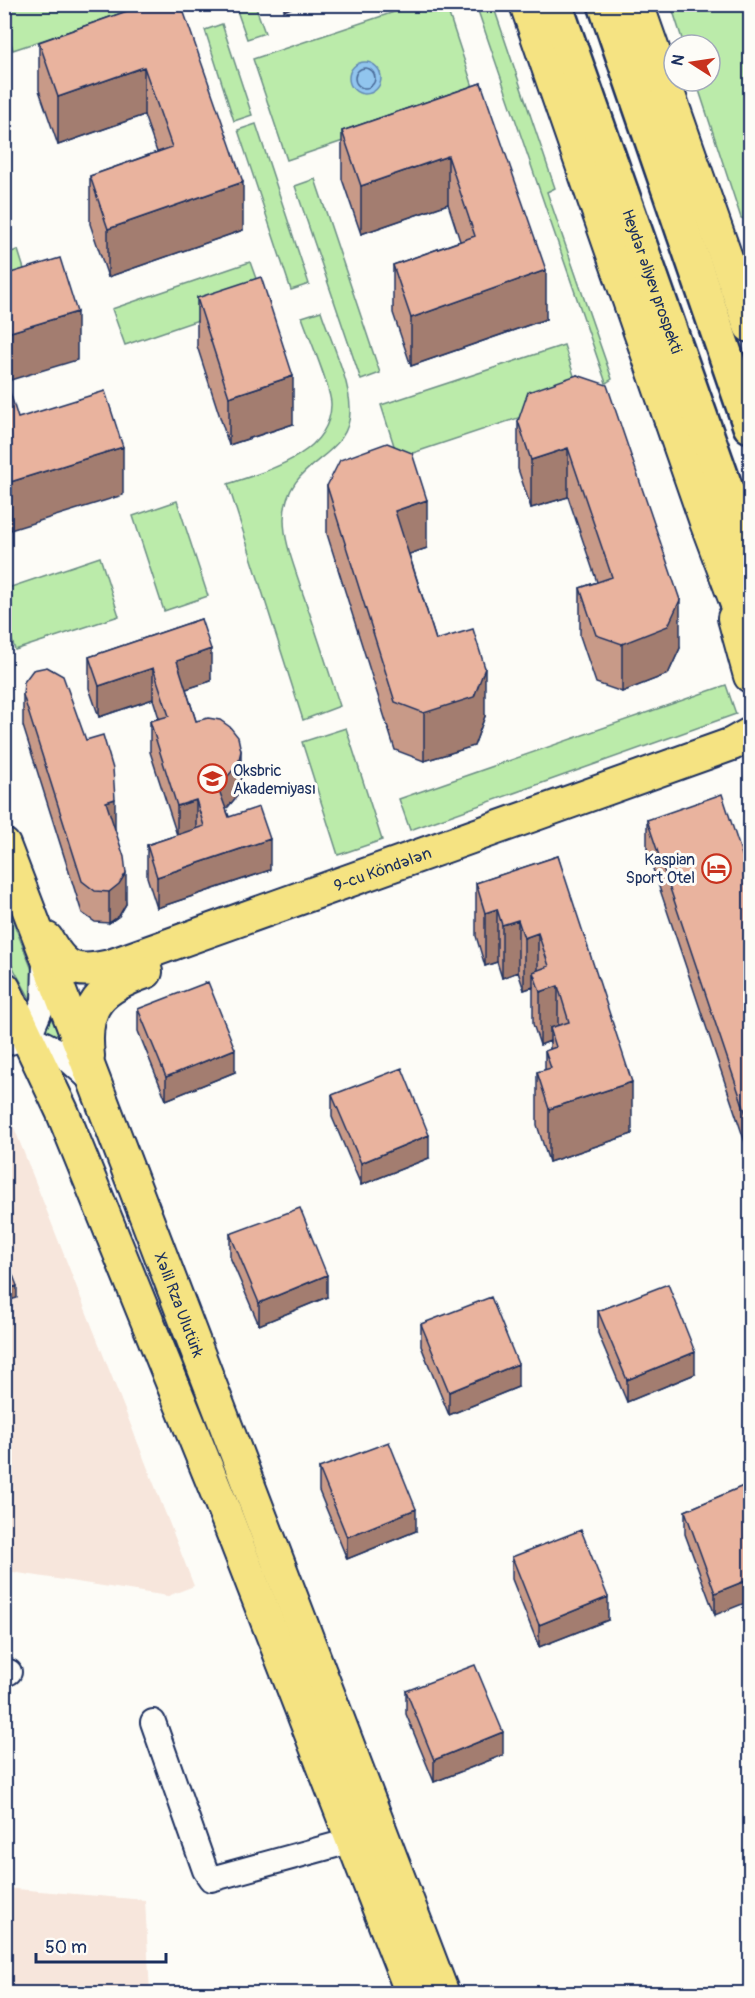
<svg xmlns="http://www.w3.org/2000/svg" width="755" height="1998" font-family="Pangolin,sans-serif">
<style>
.built{fill:#f7e6dc}
.green{fill:#bbebaa;stroke:#6b8d84;stroke-width:1.5}
.water{fill:#91c5ee;stroke:#6289b4;stroke-width:1.5}
.lines{fill:none;stroke-linecap:round;stroke-linejoin:round}
.shore{stroke:#4a6b98;stroke-width:1.5}
.minor-casing{stroke:#1b2f5e;stroke-width:28}
.major-casing{stroke:#1b2f5e;stroke-width:36}
.highway-casing{stroke:#1b2f5e;stroke-width:38}
.minor{stroke:#fdfcf7;stroke-width:24}
.major{stroke:#f5e382;stroke-width:32}
.highway{stroke:#f5e382;stroke-width:33}
.wall{fill:#c89a88;stroke:#1b2f5e;stroke-width:1.5}
.shaded-wall{fill:#a37d6f;stroke:#1b2f5e;stroke-width:1.5}
.building{fill:#e9b39e;stroke:#1b2f5e;stroke-width:1.5}
.labels{text-anchor:middle;stroke-width:6;stroke-linejoin:round;paint-order:stroke}
.street-label{font-size:16px;fill:#1b2f5e;stroke:#fdfcf7}
.poi-label{font-size:16px;fill:#1b2f5e;stroke:#fdfcf7;text-anchor:start}
</style>
<rect width="100%" height="100%" fill="#fdfcf7"/>
<filter id="ink" filterUnits="userSpaceOnUse"><feTurbulence type="fractalNoise" baseFrequency=".0167" numOctaves="2"/><feDisplacementMap in="SourceGraphic" scale="12" xChannelSelector="R" yChannelSelector="G"/><feConvolveMatrix kernelMatrix="1 2 1 2 8 2 1 2 1" color-interpolation-filters="sRGB"/></filter>
<g filter="url(#ink)">
<!-- built -->
<path class="built" d="M4 1102 194 1586 168 1596 5 1571Z
M5 1888 145 1900 150 1993H5Z"/>
<!-- green -->
<path class="green" d="M4 5 7 4 149 5 13 50 5 23Z
M235 5H255L265 33 247 39Z
M415 5H446L476 96 287 160 253 59Z
M476 5H493L555 188 547 192 612 379 606 383Z
M671 5H750V221L741 218 696 81H710V45H684Z
M222 24 252 115 234 121 205 30Z
M256 124 309 284 291 290 238 130Z
M315 179 380 373 361 380 295 186Z
M18 250 29 285 5 293 4 254Z
M250 262 263 298 125 345 112 309Z
M321 311C330 339 349 378 350 407 353 461 285 457 284 519 284 544 296 570 303 594 316 631 328 669 340 706L303 720 228 484C266 471 330 455 331 405 332 390 308 335 302 317Z
M564 345 581 397 398 458 381 405Z
M177 501 208 596 164 611 133 516Z
M100 557 119 616 15 650 5 618V589Z
M726 685 736 714 410 830 399 799Z
M346 728 382 840 338 855 302 742Z
M4 898 38 985 32 1002 5 953Z
M51 1014 61 1041 45 1035 43 1029Z"/>
<!-- water -->
<path class="water" d="M349 78a16 16 0 1 1 32 0a16 16 0 1 1-32 0Z"/>
<g class="lines">
<!-- shore -->
<path class="shore" d="M355 78a10 10 0 1 1 20 0a10 10 0 1 1-20 0Z"/>
<defs>
<path id="minor" d="M29 1036 44 1001 45 964
M4 1044 29 1036 60 1052 90 1079
M4 1672H9
M153 1722 205 1870 211 1879 354 1840"/>
<g id="major">
<path d="M526 4 706 522 750 639"/>
<path d="M637 4 750 326"/>
<path d="M734 618 750 676"/>
<path id="s1" d="M4 845 443 1994"/>
<path id="s2" d="M47 939C65 970 75 974 110 966L732 744 750 734"/>
<path d="M4 988 62 1111 223 1508 412 1994"/>
<path d="M88 1056C82 1005 100 988 146 972"/>
</g>
<g id="highway">
<path id="s3" d="M555 4 750 557"/>
<path d="M605 4 750 426"/>
</g>
</defs>
<!-- minor casing -->
<use href="#minor" class="minor-casing"/>
<!-- major casing -->
<use href="#major" class="major-casing"/>
<!-- highway casing -->
<use href="#highway" class="highway-casing"/>
<!-- minor -->
<use href="#minor" class="minor"/>
<!-- major -->
<use href="#major" class="major"/>
<!-- highway -->
<use href="#highway" class="highway"/>
</g>
<!-- wall -->
<path class="wall" d="M147 4 243 230 108 277 90 224V176L157 152 144 115 58 145 39 90V42Z
M481 83 546 319 411 366 393 313V265L460 241 448 204 361 234 342 179V131Z
M197 298 293 424 229 445 197 346Z
M577 375 680 648 668 674 622 692 596 683 580 636V588L597 582 568 497 531 508 518 469V421Z
M327 486 427 548 409 554 436 640 485 716 474 746 424 761 395 750 327 534Z
M201 619 211 681 186 689 196 721 241 782 238 795 228 807 226 808 229 817 270 870 157 908 147 877V845L177 835 150 752V721L159 718 153 699 99 717 89 688V657Z
M23 695 115 830 126 904 119 916 109 923 95 922 82 913 23 726Z
M647 820 750 879V1157L647 851Z
M558 856 632 1134 549 1162 537 1125V1072L545 1070V1051L550 1049V1041L540 1045 533 1024V987L524 990 518 972 502 978 497 962 485 966 476 936V883Z
M138 1009 235 1072 166 1100 138 1031Z
M332 1095 429 1158 361 1185 332 1117Z
M230 1234 327 1297 259 1325 230 1257Z
M598 1311 695 1374 627 1402 598 1333Z
M421 1324 518 1387 449 1415 421 1346Z
M319 1468 416 1531 347 1559 319 1491Z
M748 1484 715 1615 685 1534V1511Z
M512 1557 608 1620 539 1647 512 1579Z
M406 1691 503 1755 434 1782 406 1714Z"/>
<!-- shaded-wall -->
<path class="shaded-wall" d="M284 4H301L284 11Z
M144 67V115L58 145V97Z
M448 156V204L361 234V186Z
M243 182V230L108 277V229Z
M546 270V319L411 366V318Z
M77 312V360L4 382V334Z
M293 376V424L229 445V397Z
M123 447V495L4 532V484Z
M568 448V497L531 508V460Z
M427 500V548L395 559V511Z
M680 600V648L668 674 622 692V644Z
M211 649V681L177 692V661Z
M153 668V699L99 717V686Z
M485 668V716L474 746 424 761V713Z
M241 751V782L238 795 228 807 216 813V782Z
M115 799V830L106 833V802Z
M196 800V832L177 837V806Z
M270 839V870L157 908V877Z
M126 873V904L119 916 109 923V892Z
M497 909V962L485 966V913Z
M518 920V972L502 978V925Z
M538 933V985L533 972V987L524 990V938Z
M558 986V1039L550 1028V1041L540 1045V992Z
M235 1049V1072L166 1100V1077Z
M632 1082V1134L549 1162V1109Z
M429 1135V1158L361 1185V1163Z
M327 1275V1297L259 1325V1303Z
M17 1286V1298L4 1302V1290Z
M695 1352V1374L627 1402V1380Z
M518 1364V1387L449 1415V1392Z
M416 1509V1531L347 1559V1537Z
M750 1579V1601L715 1615V1593Z
M608 1597V1620L539 1647V1625Z
M503 1732V1755L434 1782V1760Z"/>
<!-- building -->
<path class="building" d="M147 4H181L243 182 108 229 90 176 172 147 144 67 58 97 39 42Z
M481 83 546 270 411 318 393 265 475 236 448 156 361 186 342 131Z
M60 258 77 312 4 334V275Z
M261 277 293 376 229 397 197 298Z
M4 373 18 418 105 391 123 447 4 484Z
M577 375 607 385 680 600 668 626 622 644 596 635 580 588 612 577 568 448 531 460 518 421 528 392Z
M387 443 412 453 427 500 395 511 436 640 473 629 485 668 474 697 424 713 395 702 327 486 340 460Z
M201 619 211 649 177 661 196 721 208 718 220 720 230 727 238 737 241 751 238 764 228 776 216 782 229 817 259 807 270 839 157 877 147 845 204 826 196 800 177 806 150 721 169 716 153 668 99 686 89 657Z
M47 667 63 676 86 740 103 735 113 769 115 799 106 802 124 857 126 873 119 884 109 892 95 891 82 881 23 695 24 682 33 670Z
M722 794 750 879V1126L647 820Z
M558 856 632 1082 549 1109 537 1072 551 1068 545 1051 556 1047 550 1028 569 1022 558 986 540 992 533 972 549 966 538 933 524 938 518 920 502 925 497 909 485 913 476 883Z
M208 982 235 1049 166 1077 138 1009Z
M402 1068 429 1135 361 1163 332 1095Z
M300 1208 327 1275 259 1303 230 1234Z
M4 1251 17 1286 4 1290Z
M668 1284 695 1352 627 1380 598 1311Z
M491 1297 518 1364 449 1392 421 1324Z
M389 1442 416 1509 347 1537 319 1468Z
M748 1484 750 1493V1579L715 1593 685 1511Z
M581 1530 608 1597 539 1625 512 1557Z
M475 1665 503 1732 434 1760 406 1691Z"/>
</g>
<!-- icons -->
<defs>
<symbol id="university-ring" viewBox="-11 -11 22 22"><circle r="9.5" fill="#fdfcf7" stroke="#c8321e" stroke-width="1.5"/><path d="M0-5L7-2L0 1L-7-2ZM-4 1L0 2.5L4 1V4Q0 6-4 4Z" fill="#c8321e"/></symbol>
<symbol id="hotel-ring" viewBox="-11 -11 22 22"><circle r="9.5" fill="#fdfcf7" stroke="#c8321e" stroke-width="1.5"/><path d="M-6-4.5h1.5V1H6V5H4.5V3h-9V5H-6ZM-4 0a1.8 1.8 0 1 1 3.6 0ZM.5 0V-2.5h3Q6-2.5 6 0Z" fill="#c8321e"/></symbol>
</defs>
<g fill-rule="evenodd">
<use href="#university-ring" x="196" y="762" width="33" height="33"/>
<use href="#hotel-ring" x="700" y="852" width="33" height="33"/>
</g>
<g class="labels">
<!-- street labels -->
<g class="street-label">
<text dy="6" stroke="none"><textPath href="#s3" startOffset="294">Heydər Əliyev prospekti</textPath></text>
<text dy="6" stroke="none"><textPath href="#s2" startOffset="366">9-cu Köndələn</textPath></text>
<text dy="6" stroke="none"><textPath href="#s1" startOffset="492">Xəlil Rza Ulutürk</textPath></text>
</g>
<!-- poi labels -->
<g class="poi-label">
<text x="233" y="776">Oksbric<tspan x="233" dy="18">Akademiyası</tspan></text>
<text x="695" y="865" text-anchor="end">Kaspian<tspan x="695" dy="18">Sport Otel</tspan></text>
</g>
</g>
<!-- margin -->
<rect width="755" height="1998" fill="none" stroke="#fdfcf7" stroke-width="24"/>
<rect x="12" y="12" width="731" height="1974" fill="none" stroke="#1b2f5e" stroke-width="2" filter="url(#ink)"/>
<!-- north arrow -->
<g transform="translate(692 63) rotate(282)"><circle r="28" fill="#fdfcf7" stroke="#a3aaba" stroke-width="1.5"/>
<path d="M0-4.5L10 22L0 15L-10 22Z" fill="#c8321e"/>
<text y="-9" font-size="16" font-weight="bold" text-anchor="middle" fill="#1b2f5e">N</text>
</g>
<!-- scale -->
<path d="M36 1953v9h130v-9" fill="none" stroke="#1b2f5e" stroke-width="3"/>
<text x="45" y="1953" font-size="18" fill="#1b2f5e" stroke="#fdfcf7" stroke-width="4.5" paint-order="stroke">50 m</text>
</svg>
